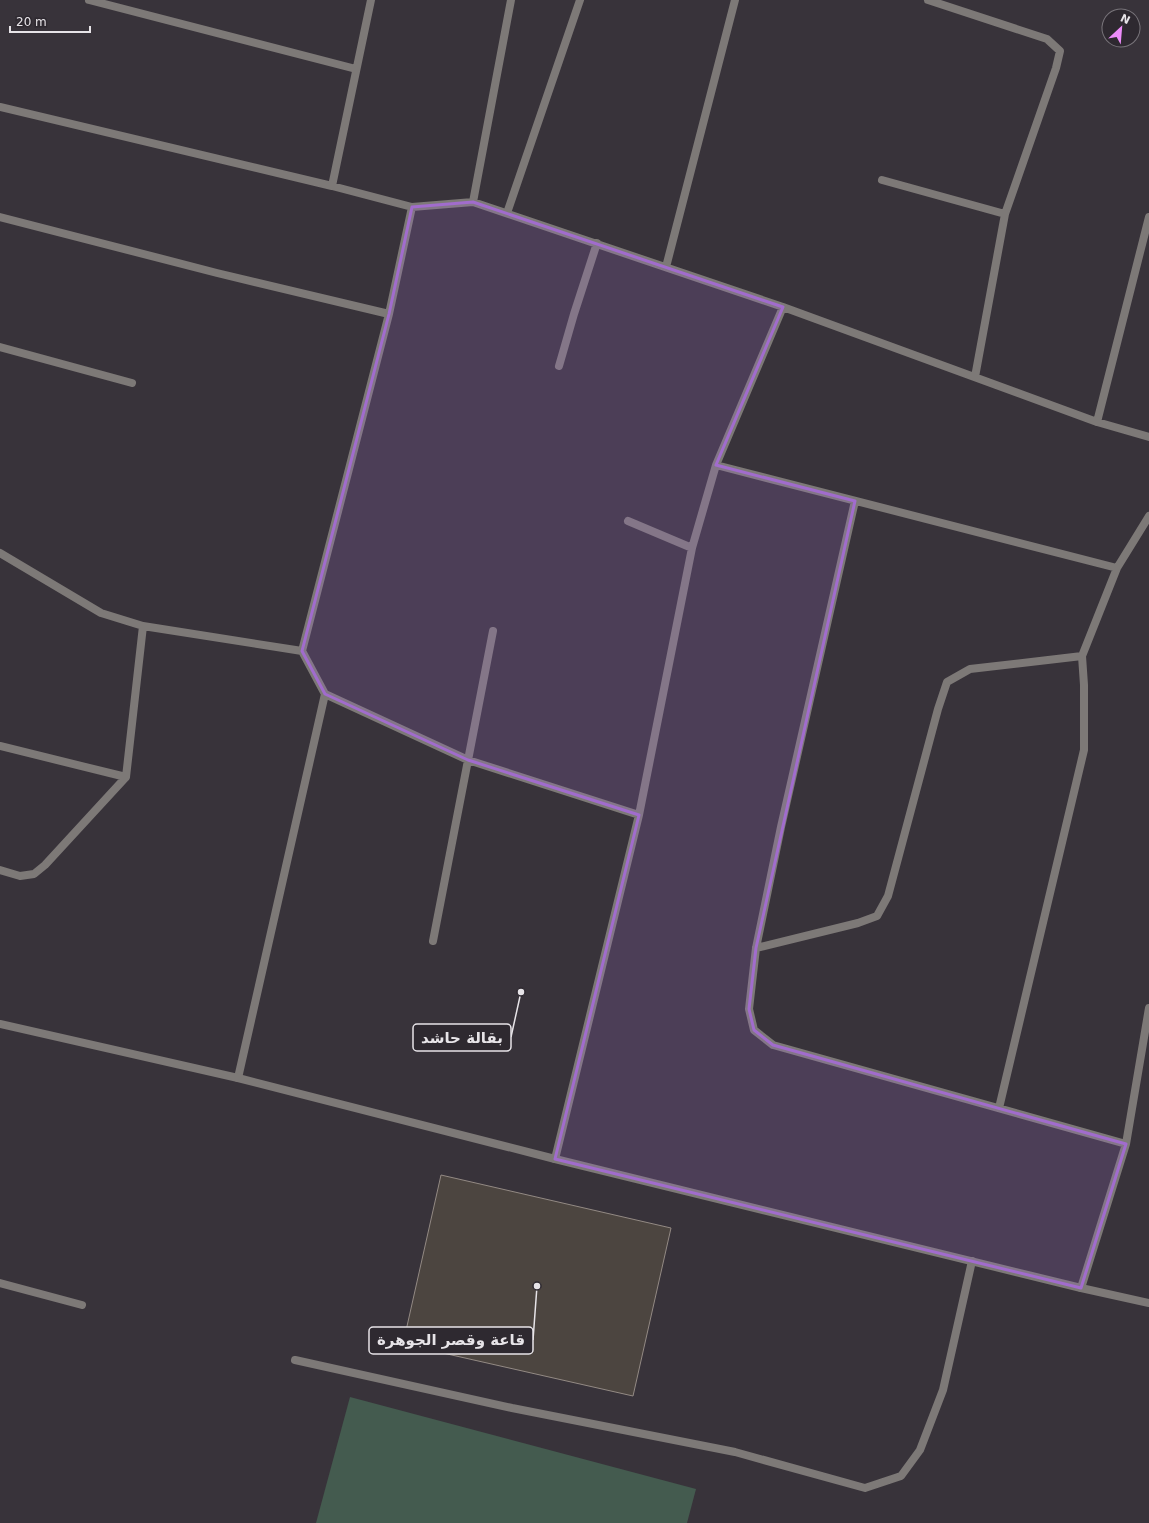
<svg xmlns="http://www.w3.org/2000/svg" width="1149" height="1523" font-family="'DejaVu Sans','Noto Sans Arabic',sans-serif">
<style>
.green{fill:#445b4f}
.building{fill:#4c4540;stroke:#938a84}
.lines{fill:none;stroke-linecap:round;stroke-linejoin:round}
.service{stroke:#7d7977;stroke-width:8}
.minor{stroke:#7d7977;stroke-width:8}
.tertiary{stroke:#7d7977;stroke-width:8}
.marked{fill:#a16ccd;fill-opacity:0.2;stroke:#a16ccd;stroke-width:3;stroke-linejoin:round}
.leader{fill:none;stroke:#e7e4e8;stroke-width:1.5}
.callout-dot{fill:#e7e4e8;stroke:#2e2930;stroke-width:1.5}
.callout{fill:#2e2930;stroke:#e7e4e8;stroke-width:1.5}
.callout-label{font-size:15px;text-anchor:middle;font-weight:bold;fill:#e7e4e8}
</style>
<rect width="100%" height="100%" fill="#38333a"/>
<!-- green -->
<path class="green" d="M350 1397 696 1489 687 1523H316Z"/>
<!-- building -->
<path class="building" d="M441 1175 671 1228 633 1396 403 1344Z"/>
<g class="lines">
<!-- service -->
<path class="service" d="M295 1360 512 1408 735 1452 865 1488 901 1476 920 1450 943 1390 972 1261"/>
<!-- minor -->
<path class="minor" d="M89 0 356 69
M928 0 1047 39 1060 51 1056 68 1005 214 975 377
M0 107 332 186 412 207 473 202 783 307 1097 422 1149 437
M882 180 1005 214
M332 186 371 0
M473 202 511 0
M507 213 580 0
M0 217 217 273 389 314
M666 267 735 0
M0 347 132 383
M559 366 574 314 597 243
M1097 422 1149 217
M716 465 1117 568
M855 501 781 827 756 948 749 1009 754 1030 773 1045 1126 1144
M628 521 692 548
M0 553 101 613 143 626 302 651 325 694 468 760 639 815
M302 651 389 314 412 207
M0 746 126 777
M0 870 20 876 34 874 45 865 126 777 143 626
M433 941 493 631
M756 948 858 923 877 916 888 896 938 709 947 682 970 669 1082 656
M238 1078 325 694
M999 1108 1084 750V685L1082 656 1117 568 1149 516
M555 1159 639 815 692 548 716 465 783 307
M0 1283 82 1305
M1081 1288 1126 1144 1149 1008"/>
<!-- tertiary -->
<path class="tertiary" d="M0 1024 238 1078 555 1159 1081 1288 1149 1303"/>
</g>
<!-- marked area -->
<path class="marked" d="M473 202 783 307 716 465 855 501 756 948 749 1009 754 1030 773 1045 1126 1144 1081 1288 555 1159 639 815 468 760 325 694 302 651 389 314 412 207Z"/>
<!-- callouts -->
<path class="leader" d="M521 992L511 1037M537 1286L533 1340"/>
<g class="callout-dot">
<circle cx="521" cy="992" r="4"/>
<circle cx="537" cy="1286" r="4"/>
</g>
<g class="callout">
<rect x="413" y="1024" width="98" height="27" rx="4"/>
<rect x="369" y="1327" width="164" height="27" rx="4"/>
</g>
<g class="callout-label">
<text x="462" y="1043">بقالة حاشد</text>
<text x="451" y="1345">قاعة وقصر الجوهرة</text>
</g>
<!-- north arrow -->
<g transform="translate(1121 28) rotate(26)"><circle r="19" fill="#2e2930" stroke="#78747a"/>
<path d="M0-3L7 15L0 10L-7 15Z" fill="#ed8cfa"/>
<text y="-6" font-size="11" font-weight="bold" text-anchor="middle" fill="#e7e4e8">N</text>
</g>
<!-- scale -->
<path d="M10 26v6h80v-6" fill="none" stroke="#e7e4e8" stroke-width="2"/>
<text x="16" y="26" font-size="12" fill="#e7e4e8" stroke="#2e2930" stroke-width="3" paint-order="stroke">20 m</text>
</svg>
